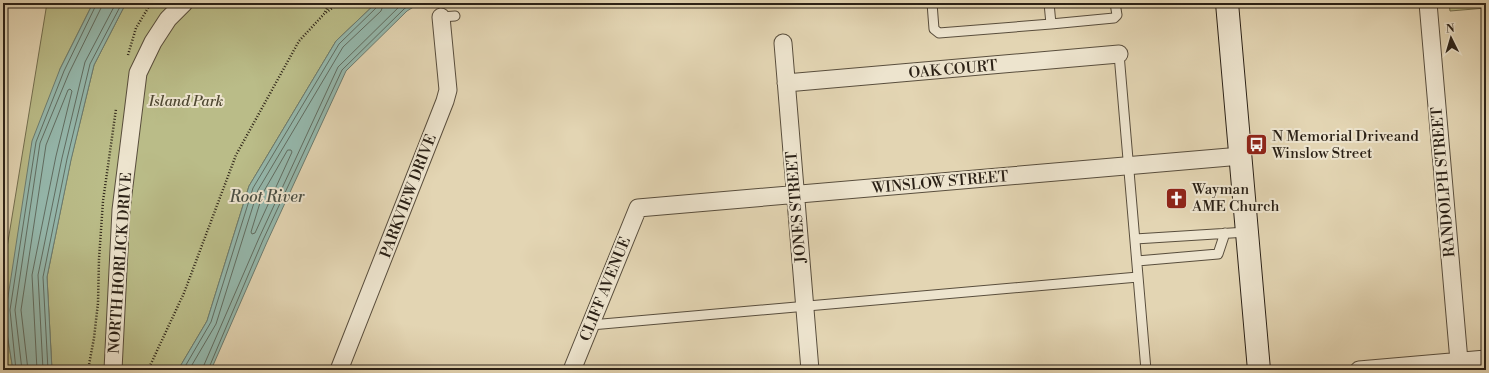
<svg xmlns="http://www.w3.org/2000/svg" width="1489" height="373" font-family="'Libre Bodoni',serif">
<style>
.green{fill:#babc88;stroke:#726e4f}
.water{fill:#95b9ae;stroke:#6b7c71}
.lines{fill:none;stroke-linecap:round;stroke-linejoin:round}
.shore{stroke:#606d62;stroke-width:1}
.service-casing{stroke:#594e3d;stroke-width:11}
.minor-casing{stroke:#594e3d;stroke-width:19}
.secondary-casing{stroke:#2b2116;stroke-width:24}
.path{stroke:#2b2116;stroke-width:2.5;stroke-dasharray:1 2;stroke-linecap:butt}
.service{stroke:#ede4ce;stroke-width:9}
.minor{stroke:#ede4ce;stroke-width:17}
.secondary{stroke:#ede4ce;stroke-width:22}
.labels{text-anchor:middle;stroke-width:4;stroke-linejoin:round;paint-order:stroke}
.street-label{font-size:15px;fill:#2b2116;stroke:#ede4ce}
.park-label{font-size:15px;font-style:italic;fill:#4f4832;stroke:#ede4ce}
.poi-label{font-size:15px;fill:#2b2116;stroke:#ede4ce;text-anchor:start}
.water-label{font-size:16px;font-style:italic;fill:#4b4f44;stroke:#ede4ce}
</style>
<rect width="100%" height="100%" fill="#e3d5b3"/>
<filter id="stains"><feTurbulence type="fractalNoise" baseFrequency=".005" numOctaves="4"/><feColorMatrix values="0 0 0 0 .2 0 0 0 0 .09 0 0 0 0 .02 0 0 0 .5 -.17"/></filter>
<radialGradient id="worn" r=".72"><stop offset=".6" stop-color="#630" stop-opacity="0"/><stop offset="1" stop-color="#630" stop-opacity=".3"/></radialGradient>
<!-- green -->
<path class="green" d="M47 3H93L60 69 6 327 13 370H3V272Z
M126 3H376L336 41 249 186 207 321 178 370H52L47 277 71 159 94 65Z
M1449 3H1486V8L1450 11Z"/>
<!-- water -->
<path class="water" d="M93 3H126L94 65 71 160 47 277 52 370H13L6 327V310L32 141 60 69Z
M376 3H420L407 11 346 71 267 242 211 370H178L207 321 249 186 336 41Z"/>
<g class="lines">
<!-- shore -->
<path class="shore" d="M288 150H291L292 152 255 233 252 234 251 232 263 193Z
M16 370 10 310 36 142 64 71 97 3
M22 370 15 310 40 143 69 73 101 8 102 3
M28 370 21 310 46 145 68 90 70 89 72 91 56 156 32 275 37 370
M43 370 38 275 62 158 85 62 116 3
M48 370 43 277 67 159 90 64 122 3
M183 370 211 322 253 188 339 44 377 7 379 3
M189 370 216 324 258 190 343 47 381 11 384 3
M203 370 204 365 259 238 338 67 403 3
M208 370 263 240 342 70 404 9 412 3"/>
<defs>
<path id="service" d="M932 3 934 29 939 33 1051 24 1049 3
M441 17 455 16
M1051 24 1114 18 1117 15 1115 3
M1119 54 1146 370
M1135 239 1247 232
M1137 261 1218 254 1225 233
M591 325 1138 277"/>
<path id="minor" d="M1428 3 1459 361
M783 43 810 370
M786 83 1119 54
M113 370 121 210 138 73 153 42 168 19 184 3
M339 370 445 101 448 90 441 17
M572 370 638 208 1241 156
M1359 370 1486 359"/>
<path id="secondary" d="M1227 3 1259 370"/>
</defs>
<!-- service casing -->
<use href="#service" class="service-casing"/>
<!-- minor casing -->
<use href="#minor" class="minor-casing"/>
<!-- secondary casing -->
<use href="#secondary" class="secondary-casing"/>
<!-- path -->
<path class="path" d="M325 12 330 3
M128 55 136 28 151 3
M88 370 94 338 98 303 99 259 103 201 116 109
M148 370 184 293 236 155 299 41 324 14 339 3"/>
<!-- service -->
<use href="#service" class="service"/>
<!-- minor -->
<use href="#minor" class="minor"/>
<!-- secondary -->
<use href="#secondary" class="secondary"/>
</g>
<!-- icons -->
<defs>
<symbol id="bus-square" viewBox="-11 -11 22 22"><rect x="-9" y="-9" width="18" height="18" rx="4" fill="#8f2418" stroke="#ede4ce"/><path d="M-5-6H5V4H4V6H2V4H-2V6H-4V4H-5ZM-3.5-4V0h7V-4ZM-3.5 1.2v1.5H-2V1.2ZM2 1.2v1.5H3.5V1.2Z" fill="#fff"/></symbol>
<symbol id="church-square" viewBox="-11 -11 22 22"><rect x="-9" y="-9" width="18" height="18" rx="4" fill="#8f2418" stroke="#ede4ce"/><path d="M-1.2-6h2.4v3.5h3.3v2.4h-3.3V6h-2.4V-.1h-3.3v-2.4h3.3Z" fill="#fff"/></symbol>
</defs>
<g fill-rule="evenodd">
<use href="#bus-square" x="1244" y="132" width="25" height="25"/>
<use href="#church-square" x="1164" y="186" width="25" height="25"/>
</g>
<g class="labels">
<!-- street labels -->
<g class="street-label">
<text transform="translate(953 69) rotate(-5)" y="5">OAK COURT</text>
<text transform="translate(940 182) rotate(-5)" y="5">WINSLOW STREET</text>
<text transform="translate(1443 182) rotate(-95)" y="5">RANDOLPH STREET</text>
<text transform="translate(408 196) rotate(-69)" y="5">PARKVIEW DRIVE</text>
<text transform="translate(796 207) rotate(-95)" y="5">JONES STREET</text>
<text transform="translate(120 263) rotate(-86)" y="5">NORTH HORLICK DRIVE</text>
<text transform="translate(605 289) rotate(-68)" y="5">CLIFF AVENUE</text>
</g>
<!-- park labels -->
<g class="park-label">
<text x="186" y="106">Island Park</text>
</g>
<!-- poi labels -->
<g class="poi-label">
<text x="1272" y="141">N Memorial Driveand<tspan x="1272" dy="17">Winslow Street</tspan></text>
<text x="1192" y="194">Wayman<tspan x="1192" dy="17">AME Church</tspan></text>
</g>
<!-- water labels -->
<g class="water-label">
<text x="267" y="202">Root River</text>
</g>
</g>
<!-- margin -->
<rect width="1489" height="373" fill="none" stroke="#e3d5b3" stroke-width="16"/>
<rect x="4" y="4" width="1481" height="365" fill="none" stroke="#2b2116" stroke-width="2"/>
<rect x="8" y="8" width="1473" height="357" fill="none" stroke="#2b2116"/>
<!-- north arrow -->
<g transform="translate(1451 38) rotate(355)" stroke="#ede4ce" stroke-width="3" paint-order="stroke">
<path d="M0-3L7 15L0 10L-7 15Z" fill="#2b2116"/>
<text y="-6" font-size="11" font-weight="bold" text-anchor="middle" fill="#2b2116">N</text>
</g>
<rect width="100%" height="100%" filter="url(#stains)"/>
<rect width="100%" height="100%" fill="url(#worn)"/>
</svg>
